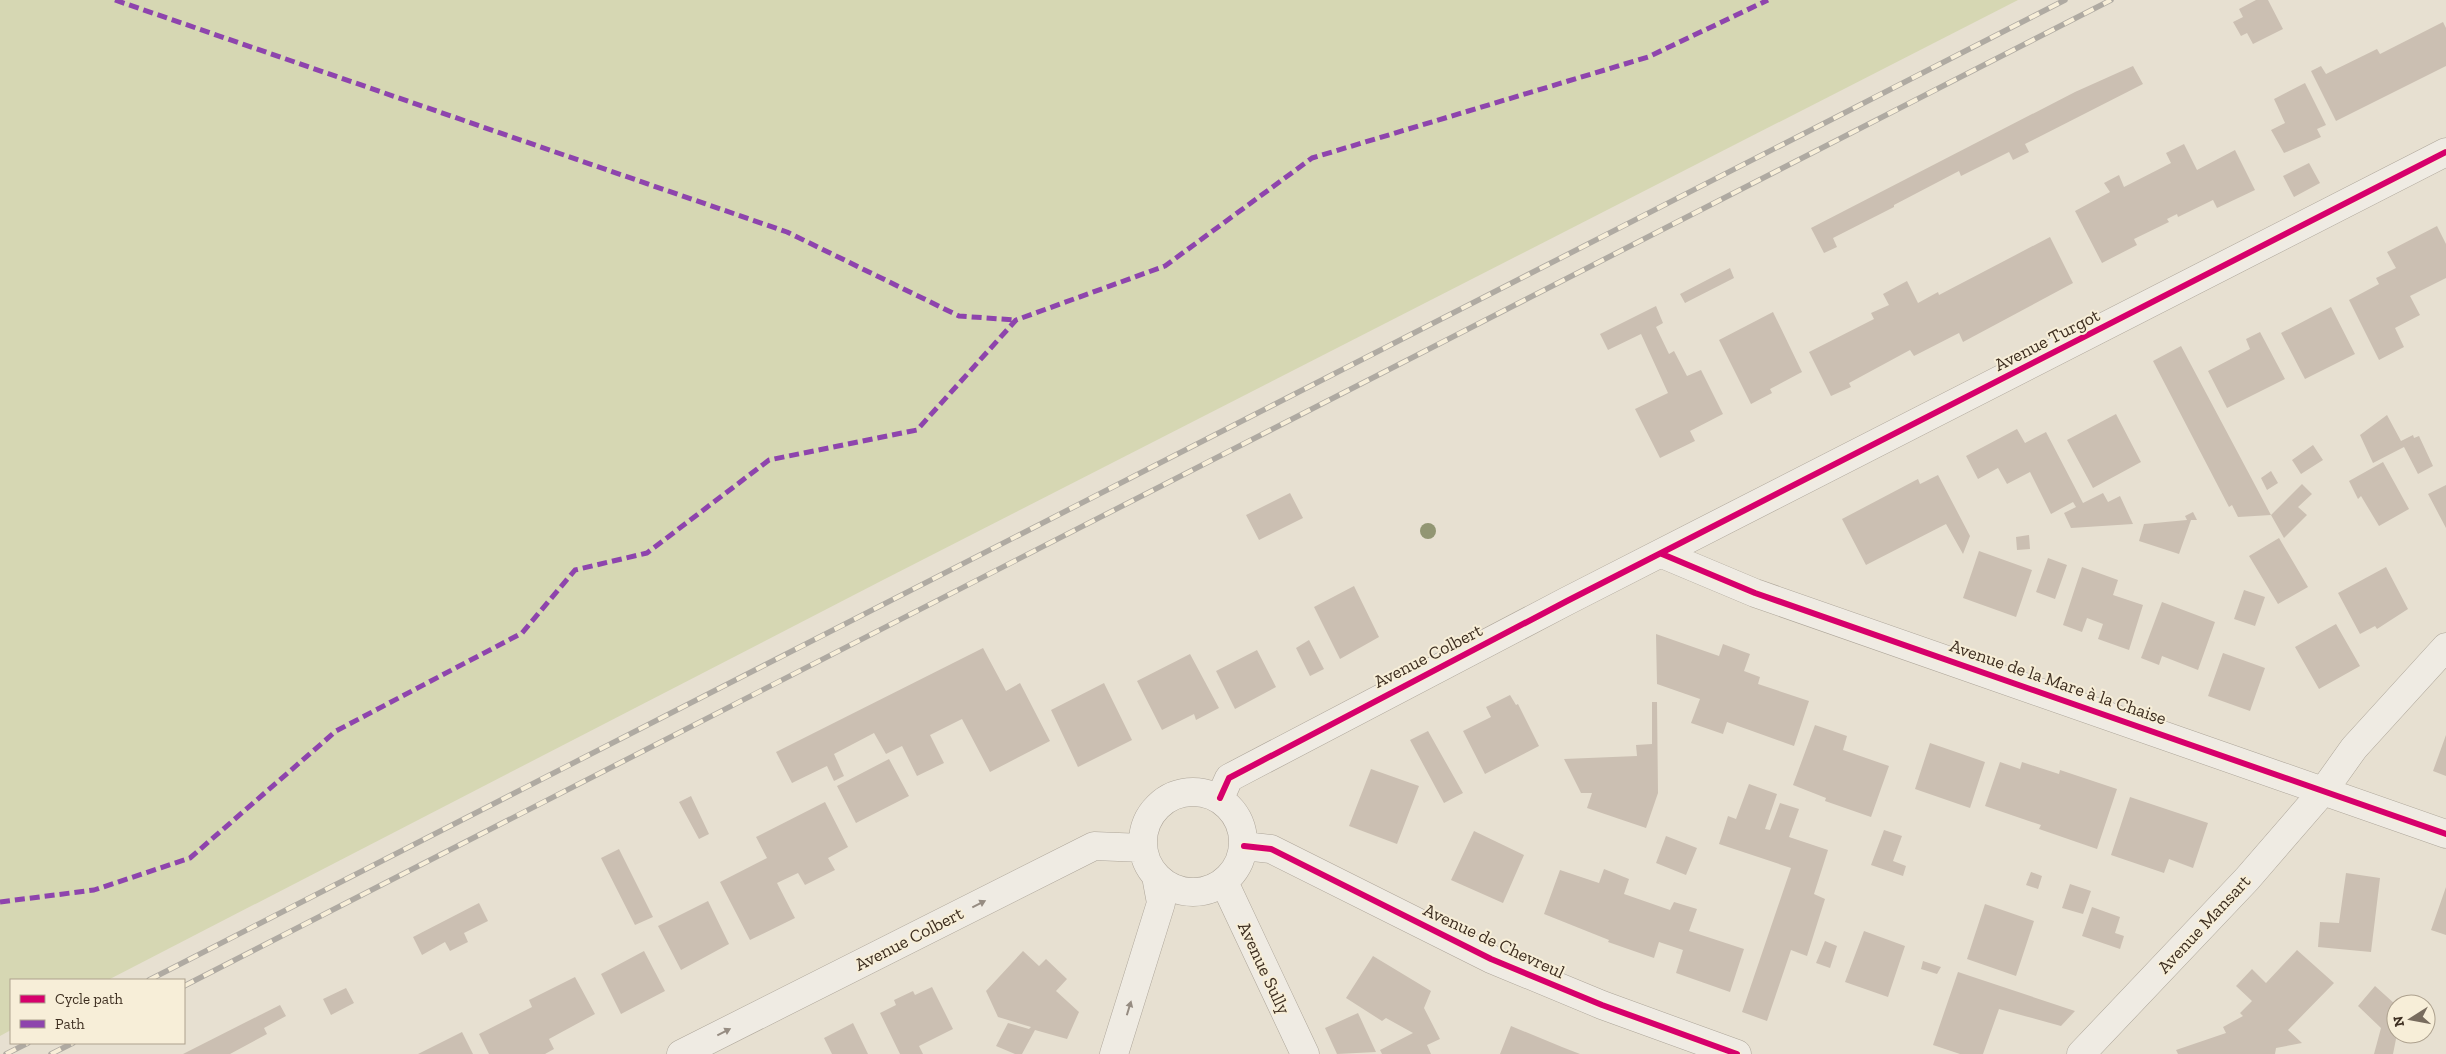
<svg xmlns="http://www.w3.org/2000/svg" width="2446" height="1054" font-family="'Zilla Slab',serif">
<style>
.green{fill:#d6d7b3}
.building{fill:#cbbfb2}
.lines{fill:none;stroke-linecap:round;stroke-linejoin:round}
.street-casing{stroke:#ada599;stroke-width:29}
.street{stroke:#efebe3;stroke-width:28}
.rail-casing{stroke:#afaaa2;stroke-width:5.5}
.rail{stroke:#f7eed8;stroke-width:4;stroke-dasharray:11;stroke-linecap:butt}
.quiet{stroke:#8e44ad;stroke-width:5;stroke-dasharray:10 5;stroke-linecap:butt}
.cycleway-casing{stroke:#f7eed8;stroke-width:9}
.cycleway{stroke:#d6006c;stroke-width:6}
.tree{fill:#929673}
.oneway{fill:#968c82}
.labels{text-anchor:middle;stroke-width:4;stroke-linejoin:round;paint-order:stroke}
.street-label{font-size:18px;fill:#3d2e20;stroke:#f7eed8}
</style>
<rect width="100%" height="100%" fill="#e7e0d1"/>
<!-- green -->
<path class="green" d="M0 0H2018L881 581 108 980H11V1030L0 1036Z"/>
<!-- building -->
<path class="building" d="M2256 0H2268L2283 29 2253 44 2247 33 2241 36 2233 22 2243 17 2239 9Z
M2443 22 2446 28V66L2336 121 2311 71 2321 66 2326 74 2377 49 2380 54Z
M2133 66 2143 84 2025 144 2029 152 2013 160 2009 152 1961 176 1959 171 1894 205V207L1833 238 1837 247 1824 253 1811 228 2075 92Z
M2305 83 2326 125 2317 129 2321 137 2284 153 2271 130 2285 123 2274 99Z
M2184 144 2197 170 2235 150 2255 190 2217 208 2213 200 2178 217 2177 214 2167 219 2169 222 2134 239 2137 245 2102 263 2075 211 2110 192 2104 183 2119 175 2124 187 2171 163 2166 153Z
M2309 163 2320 183 2294 197 2283 176Z
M2437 226 2446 244V278L2410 296 2420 315 2395 328 2404 347 2379 360 2349 300 2379 284 2376 278 2396 268 2387 252Z
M2050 237 2073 283 1963 342 1959 333 1914 356 1910 350 1849 383 1851 387 1831 396 1809 352 1874 319 1871 313 1889 305 1883 294 1907 281 1918 303 1938 292 1939 295Z
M1730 268 1734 278 1685 303 1680 294Z
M1656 306 1663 323 1656 327 1669 354 1674 351 1687 376 1701 370 1723 414 1690 431 1695 441 1660 458 1635 409 1668 393 1641 334 1608 350 1600 334Z
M2331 307 2355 354 2305 379 2281 333Z
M1773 312 1802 372 1770 389 1772 393 1751 404 1719 340Z
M2260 332 2285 379 2227 408 2208 371 2250 349 2246 339Z
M2181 346 2271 515 2238 517 2232 505 2229 507 2153 361Z
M2116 414 2141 462 2093 488 2067 440Z
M2387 415 2401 441 2413 435 2414 438 2419 436 2433 466 2418 474 2404 447 2373 463 2360 435Z
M2017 429 2025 443 2046 432 2083 503 2103 493 2108 502 2120 496 2133 524 2071 528 2064 513 2076 507 2073 502 2051 514 2030 472 2007 484 1998 468 1978 479 1966 456Z
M2313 445 2323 460 2301 474 2292 460Z
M2383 462 2409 509 2379 526 2361 496 2358 499 2349 481Z
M2271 471 2278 483 2267 490 2261 478Z
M1938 475 1970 536 1963 554 1946 524 1866 565 1842 519 1918 479 1920 484Z
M2302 484 2312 494 2298 507 2307 515 2284 538 2271 515Z
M2446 485V528L2428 494Z
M1290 493 1303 518 1259 540 1246 515Z
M2193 512 2197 520H2191L2179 554 2139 541 2144 524 2187 520 2185 516Z
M2029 535 2030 549 2017 550 2016 537Z
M2279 538 2308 587 2278 604 2249 556Z
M1979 551 2032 570 2016 617 1963 598Z
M2048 558 2067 565 2055 599 2036 592Z
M2082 567 2118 580 2113 595 2143 605 2129 650 2098 639 2103 624 2087 618 2082 632 2063 625Z
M2386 567 2408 609 2377 629 2375 626 2360 634 2338 593Z
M1354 586 1379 637 1340 659 1314 607Z
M2244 590 2265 597 2255 626 2234 619Z
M2162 602 2215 622 2198 670 2162 656 2159 665 2141 658Z
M2336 624 2360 666 2319 689 2295 647Z
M1656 634 1719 656 1723 644 1750 654 1744 671 1760 677 1758 684 1809 701 1794 746 1727 722 1723 734 1691 723 1700 699 1657 684Z
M1309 640 1324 669 1310 676 1296 648Z
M983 648 1006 691 1020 683 1050 741 990 772 962 719 930 735 944 763 917 776 902 746 886 754 874 733 834 754 844 776 834 781 827 766 792 783 776 752Z
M1257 650 1276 687 1235 709 1216 671Z
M2223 653 2265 668 2250 711 2208 696Z
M1190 654 1219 708 1196 720 1194 714 1162 730 1137 681Z
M1104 683 1132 740 1078 767 1051 710Z
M1510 695 1516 705 1518 704 1539 746 1485 774 1463 731 1491 717 1486 707Z
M1652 702H1657L1658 793 1646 828 1587 808 1592 793H1581L1564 759 1637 756 1636 745 1652 744Z
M1815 725 1847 736 1843 750 1889 766 1871 817 1825 801 1826 798 1793 785Z
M1428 731 1463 793 1444 803 1410 740Z
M2446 735V776L2433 771Z
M1930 743 1985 762 1970 808 1915 789Z
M889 759 909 796 856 823 837 786Z
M2000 762 2020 769 2022 762 2059 774 2060 770 2117 789 2097 849 2039 829 2041 825 1985 806Z
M1371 769 1419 786 1397 844 1349 826Z
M1749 784 1777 794 1765 829 1770 830 1780 803 1799 809 1789 837 1828 850 1814 894 1825 899 1807 956 1791 950 1767 1021 1742 1012 1791 868 1719 844 1728 816 1736 819Z
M691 796 709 834 699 839 679 802Z
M2130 797 2208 823 2193 868 2169 859 2164 873 2111 855Z
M825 802 848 847 828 858 835 870 805 885 798 873 777 883 795 918 750 940 720 882 767 858 756 837Z
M1884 830 1902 836 1893 861 1906 866 1903 876 1871 865Z
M1474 831 1524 855 1503 903 1451 880Z
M1666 836 1697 848 1686 875 1656 863Z
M619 849 653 917 635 925 601 858Z
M1604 869 1629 879 1624 894 1670 910 1674 902 1697 909 1689 931 1744 949 1730 992 1676 973 1683 950 1659 942 1654 958 1608 942 1609 940 1544 914 1560 870 1599 883Z
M2031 872 2042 876 2038 889 2026 885Z
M2346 873 2380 878 2371 952 2318 947 2320 922 2339 923Z
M2070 884 2091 891 2083 914 2062 908Z
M2446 887V935L2431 930Z
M708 901 729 944 681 970 658 926Z
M479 903 488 921 464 933 468 942 450 951 445 942 422 955 413 937Z
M1985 904 2034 921 2016 976 1967 959Z
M2092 907 2120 917 2115 933 2124 936 2120 949 2082 936Z
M1864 931 1905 946 1888 997 1845 982Z
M1825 941 1837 946 1830 968 1816 963Z
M2297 950 2334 983 2288 1030 2302 1043 2276 1048 2275 1054H2178L2176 1050 2226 1033 2223 1027 2243 1016 2240 1013 2252 1001 2236 986 2252 969 2266 983Z
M644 951 665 991 621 1014 601 974Z
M1023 951 1039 966 1046 959 1067 979 1056 991 1079 1012 1067 1039 1035 1030 1022 1054H1015L996 1046 1008 1023 1029 1029 1031 1027 998 1017 986 991Z
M1373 956 1431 991 1424 1008 1440 1039 1427 1045 1431 1054H1382L1380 1050 1413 1033 1386 1018 1382 1021 1346 998Z
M1923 961 1941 967 1937 974 1921 969Z
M1958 972 2075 1011 2061 1026 1999 1009 1983 1054H1960L1933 1045Z
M575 977 595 1014 549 1039 554 1049 545 1054H489L479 1034 532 1007 529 1000Z
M2375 986 2396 1005 2397 1034 2393 1054H2374L2381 1028 2358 1006Z
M932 987 953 1029 919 1046 923 1054H900L880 1013 896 1005 894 1000 913 991 915 995Z
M346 988 354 1003 331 1015 323 999Z
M280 1005 286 1016 264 1028 267 1034 230 1054H183Z
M1358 1013 1376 1052 1337 1054 1325 1028Z
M853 1023 868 1054H832L824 1038Z
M1511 1026 1562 1047 1580 1054H1500Z
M462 1032 473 1054H418Z"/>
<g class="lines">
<defs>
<path id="street" d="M1662 554 1755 593 2446 834
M1143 842a50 50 0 1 1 100 0a50 50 0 1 1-100 0Z
M1220 798 1229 778 1567 601 2446 152
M1244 846 1271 849 1491 959 1602 1005 1737 1054
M1224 882 1305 1054
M681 1054 1094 846 1143 848
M1114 1054 1161 903 1156 876
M2081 1054 2247 879 2324 790 2354 748 2446 647"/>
</defs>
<!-- street casing -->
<use href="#street" class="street-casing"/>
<!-- street -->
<use href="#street" class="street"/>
<defs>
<path id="rail" d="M149 980 2065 0
M184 986 2111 0
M6 1054 28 1043
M51 1054 73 1043"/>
</defs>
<!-- rail casing -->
<use href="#rail" class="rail-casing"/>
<!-- rail -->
<use href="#rail" class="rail"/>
<!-- quiet -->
<path class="quiet" d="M115 0 787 232 959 316 1016 320
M0 902 94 890 190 858 336 731 522 633 575 570 647 553 769 460 917 430 1016 320 1165 266 1312 158 1648 57 1768 0"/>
<defs>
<path id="cycleway" d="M1662 554 1755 593 2446 834
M1220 798 1229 778 1567 601 2446 152
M1244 846 1271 849 1491 959 1602 1005 1737 1054"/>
</defs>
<!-- cycleway casing -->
<use href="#cycleway" class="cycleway-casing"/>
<!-- cycleway -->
<use href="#cycleway" class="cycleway"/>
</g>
<!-- trees -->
<circle class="tree" cx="1428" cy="531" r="8"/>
<!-- one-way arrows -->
<defs><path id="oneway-solid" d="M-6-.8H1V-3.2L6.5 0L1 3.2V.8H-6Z" transform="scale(1.25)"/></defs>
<g class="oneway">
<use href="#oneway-solid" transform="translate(979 904) rotate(-27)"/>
<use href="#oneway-solid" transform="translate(1129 1008) rotate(-73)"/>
<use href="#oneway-solid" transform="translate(724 1032) rotate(-27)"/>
</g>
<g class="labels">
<!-- street labels -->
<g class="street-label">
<text transform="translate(2047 340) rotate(-27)" y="6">Avenue Turgot</text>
<text transform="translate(1428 656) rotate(-27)" y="6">Avenue Colbert</text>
<text transform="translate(2058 682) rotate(19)" y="6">Avenue de la Mare à la Chaise</text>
<text transform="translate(2204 924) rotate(-47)" y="6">Avenue Mansart</text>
<text transform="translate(909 939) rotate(-27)" y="6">Avenue Colbert</text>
<text transform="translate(1494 941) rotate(25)" y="6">Avenue de Chevreul</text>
<text transform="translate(1264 968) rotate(65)" y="6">Avenue Sully</text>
</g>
</g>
<!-- legend -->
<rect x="10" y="979" width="175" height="65" fill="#f7eed8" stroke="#ada18e"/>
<rect x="20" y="995" width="25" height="8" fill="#d6006c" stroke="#ada18e"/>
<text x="55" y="1004" font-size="15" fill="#3d2e20">Cycle path</text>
<rect x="20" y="1020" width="25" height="8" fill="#8e44ad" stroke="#ada18e"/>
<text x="55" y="1029" font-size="15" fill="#3d2e20">Path</text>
<!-- north arrow -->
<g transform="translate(2411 1019) rotate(259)"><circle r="24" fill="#f7eed8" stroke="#ada18e"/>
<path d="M0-4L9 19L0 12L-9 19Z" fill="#786c5e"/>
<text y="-8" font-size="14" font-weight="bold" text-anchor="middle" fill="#3d2e20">N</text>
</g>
</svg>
